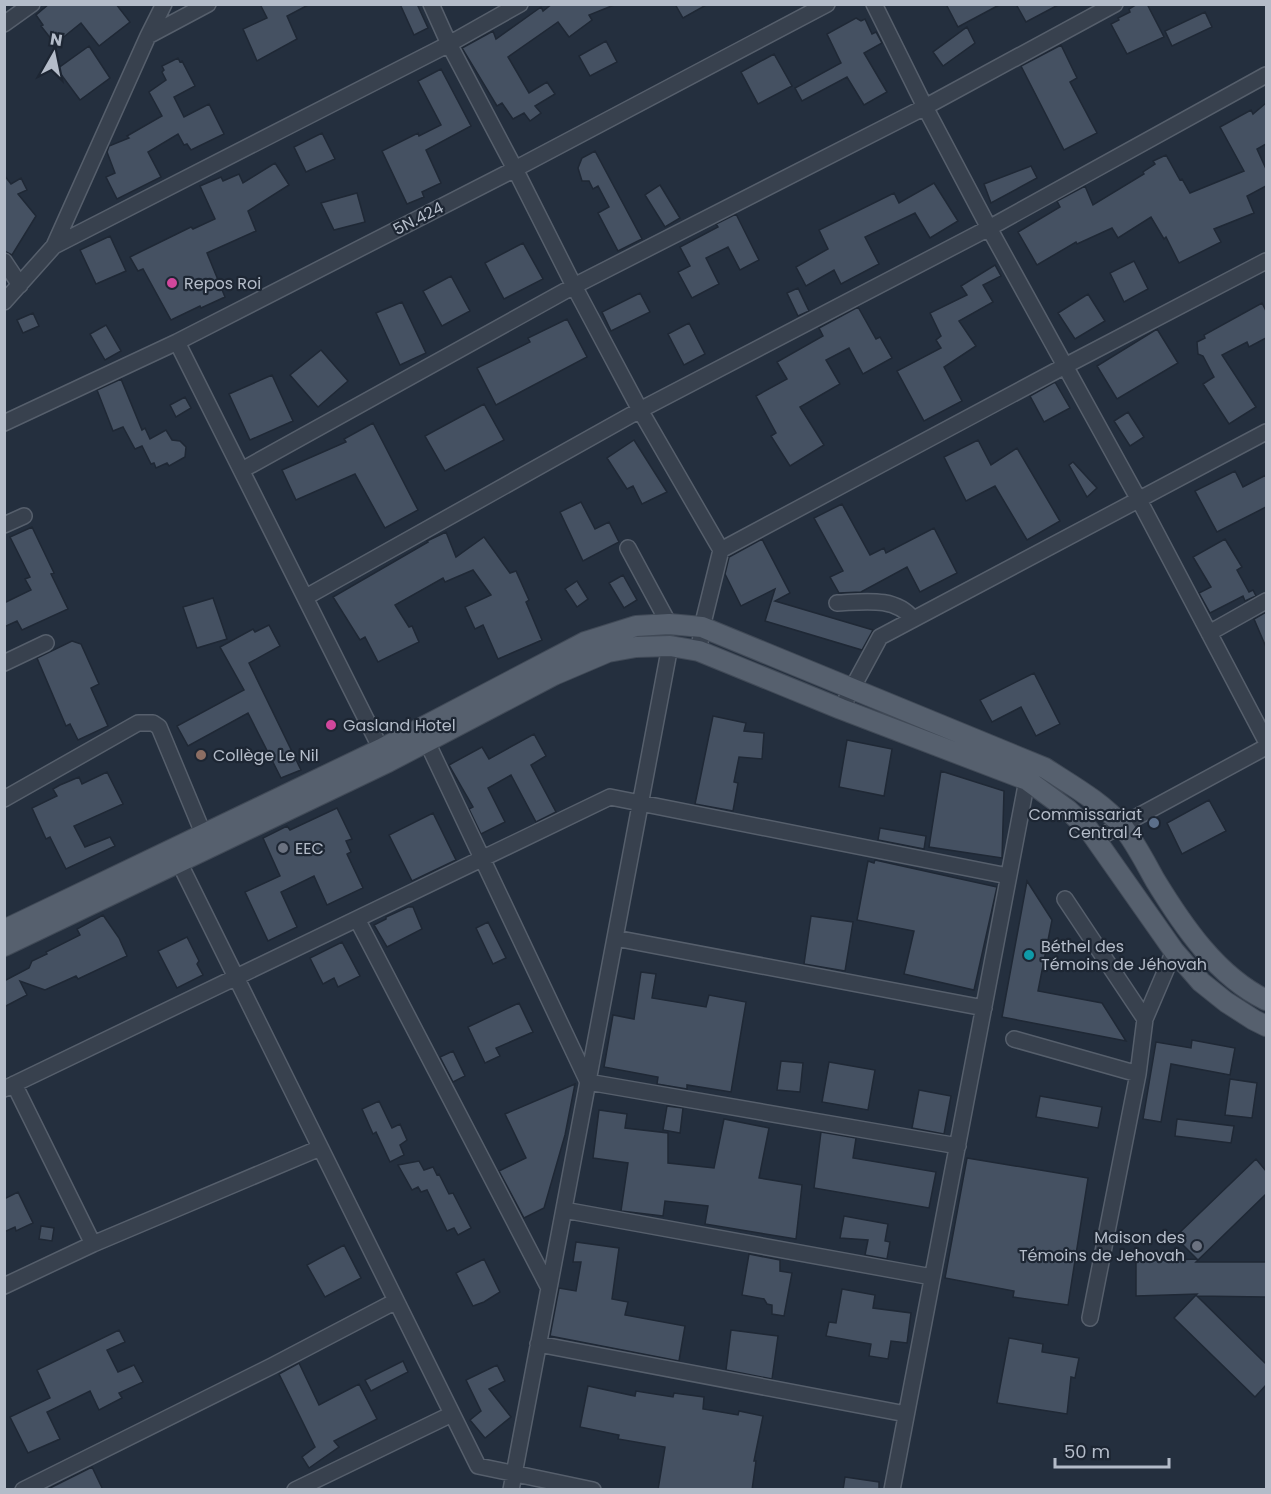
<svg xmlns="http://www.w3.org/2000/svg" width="1271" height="1494" font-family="Poppins,sans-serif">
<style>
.building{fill:#455162;stroke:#1f2835;stroke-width:1.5}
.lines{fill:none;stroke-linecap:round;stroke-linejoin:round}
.minor-casing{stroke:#565f6c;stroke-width:18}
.major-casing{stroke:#414a57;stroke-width:22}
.minor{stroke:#38414e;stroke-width:15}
.major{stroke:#56606e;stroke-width:20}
.hotel-dot{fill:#d1479c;stroke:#1d2633;stroke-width:2}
.education-dot{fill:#8d6e63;stroke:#1d2633;stroke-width:2}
.service-dot{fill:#5c6f8a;stroke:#1d2633;stroke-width:2}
.worship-dot{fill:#6b7280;stroke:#1d2633;stroke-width:2}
.culture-dot{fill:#0f9aa8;stroke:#1d2633;stroke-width:2}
.labels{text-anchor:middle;stroke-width:4.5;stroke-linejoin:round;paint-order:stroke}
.street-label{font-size:16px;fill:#b4bcc9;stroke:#1d2633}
.poi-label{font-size:16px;fill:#b4bcc9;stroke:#1d2633;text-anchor:start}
</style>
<rect width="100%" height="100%" fill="#242f3e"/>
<!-- building -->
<path class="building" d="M49 4H116L130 22 99 46 81 23 55 44 41 26 43 25 36 15Z
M260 4H310L287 16 297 39 257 61 243 29 267 18Z
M400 4H417L428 28 414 35Z
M552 4 614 5 589 15 592 20 569 37 558 22 508 57 529 93 547 82 555 94 535 106 541 113 530 121 524 113 513 119 502 103 497 106 462 48 493 31 496 39 541 7 543 11Z
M675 4H708L683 18Z
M946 4H1001L958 27Z
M1016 4H1060L1026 22Z
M1137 4H1147L1164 37 1127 54 1111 24 1119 20 1118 18 1130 12 1129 9Z
M1205 12 1212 27 1172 46 1165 31Z
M856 18 861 21 865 19 872 34 876 32 882 43 864 53 887 92 864 105 847 77 802 101 795 88 841 63 827 34Z
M967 27 975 43 943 66 933 52Z
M606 41 617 62 590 76 579 56Z
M1061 45 1077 78 1070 82 1097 133 1064 150 1021 66Z
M89 46 110 78 80 100 57 69Z
M774 54 792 86 758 104 741 72Z
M178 58 180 62 182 61 195 86 174 97 184 117 209 104 224 134 191 150 187 144 184 145 178 134 148 152 161 177 117 199 106 177 115 173 107 152 109 146 129 138 127 136 162 116 149 92 166 80 162 72 164 70 162 66Z
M441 69 471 126 426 150 441 183 422 192 424 197 407 204 382 151 418 133 419 136 441 125 418 81Z
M1266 103V144L1257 149 1266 169V186L1247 196 1254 213 1214 229 1221 242 1179 263 1166 237 1164 239 1151 217 1118 238 1112 228 1077 244 1076 242 1037 265 1018 232 1060 207 1057 201 1085 186 1093 205 1144 174 1143 172 1155 164 1153 161 1166 155 1180 180 1182 179 1190 193 1244 171 1220 127 1251 110 1253 114Z
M322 133 335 159 306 172 294 147Z
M595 151 642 239 618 251 598 213 609 207 598 186 593 189 589 181H582L578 168 582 158Z
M275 163 289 185 248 211 256 231 207 253 225 297 201 308 200 306 171 320 143 269 138 271 130 257 191 227 193 229 215 219 200 186 221 177 223 181 239 174 243 183Z
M1031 166 1037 178 991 203 984 184Z
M4 175 11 184 21 178 27 190 18 194 36 216 12 255 4 251Z
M934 183 958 221 930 238 915 213 865 237 879 264 841 284 834 270 806 286 796 267 828 249 819 230 894 193 899 203Z
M660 185 680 218 665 227 645 195Z
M357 193 365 222 334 230 321 203Z
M736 214 759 260 740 270 728 247 706 258 719 284 692 298 678 272 690 266 680 247 718 227 716 224Z
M110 236 126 271 96 284 80 250Z
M523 243 543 279 504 299 485 263Z
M1134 261 1148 289 1124 302 1110 273Z
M995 265 1001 276 983 285 993 302 959 321 976 346 944 367 962 401 924 421 897 371 941 348 936 340 941 336 930 313 967 295 961 286Z
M451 276 470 311 442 326 423 291Z
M798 288 809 311 798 316 787 293Z
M640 293 650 312 611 331 602 312Z
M1088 294 1105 321 1075 339 1058 313Z
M402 302 426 353 400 365 376 313Z
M1262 303 1266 311V338L1249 347 1247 342 1222 355 1256 407 1229 424 1203 384 1214 377 1203 356 1198 354 1197 342 1205 338 1204 335Z
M858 307 876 339 880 337 892 358 863 374 849 348 826 360 840 384 800 407 824 445 790 466 771 436 776 433 756 396 787 379 777 362 823 336 819 328Z
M33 313 39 326 23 333 17 320Z
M567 319 587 357 496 405 477 368 530 342 528 338Z
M689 323 705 354 684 365 668 334Z
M106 325 121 351 105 360 90 334Z
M1157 329 1178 363 1117 399 1097 366Z
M321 350 348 381 318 407 290 375Z
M272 375 293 421 250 440 229 394Z
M121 379 142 430 145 428 150 439 166 430 172 440 180 441 186 447 185 457 169 466 167 463 156 468 154 463 151 464 142 446 135 449 123 427 113 431 97 390Z
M1055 382 1070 408 1044 422 1030 396Z
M185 397 191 408 176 417 170 405Z
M484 404 504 440 445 471 425 436Z
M1128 412 1144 437 1130 446 1114 421Z
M373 423 418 510 385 528 355 474 296 500 282 470 346 442 344 439Z
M634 440 667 492 642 504 633 486 627 489 607 458Z
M978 440 991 465 1017 448 1060 521 1027 540 995 486 966 501 944 457Z
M1073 462 1097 488 1087 497 1069 465Z
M1235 471 1243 487 1266 475V507L1217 532 1195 491Z
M581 502 595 529 609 522 619 542 583 561 560 512Z
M842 504 870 555 884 548 886 553 934 528 957 573 920 592 907 567 861 592 839 593 830 577 843 571 814 518Z
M32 527 54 573 51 574 68 609 22 630 17 621 4 627V603L31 590 25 579 30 577 10 537Z
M446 532 456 557 484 537 510 573 516 571 529 600 526 602 542 640 498 659 483 625 475 629 465 607 491 595 473 570 445 582 443 578 395 605 409 627 412 626 419 642 378 662 365 637 360 640 333 597 428 542 427 541Z
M762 539 790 593 775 601 873 630 862 650 765 621 775 589 741 606 725 574 729 557Z
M1225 539 1242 567 1237 570 1249 592 1253 590 1256 596 1245 601 1243 596 1210 613 1199 593 1211 587 1193 557Z
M623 575 637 600 624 608 609 583Z
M577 581 588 599 577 607 565 589Z
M213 598 227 639 197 648 183 607Z
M1266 612V647L1254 619Z
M269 625 280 646 249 663 301 770 281 778 248 713 188 746 177 726 244 690 220 647 253 629 255 632Z
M72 641 81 644 99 684 91 688 108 726 78 740 70 724 66 726 37 658Z
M1034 673 1060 724 1036 736 1021 707 992 722 980 700Z
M713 716 746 723 744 731 764 733 762 759 739 757 734 782 738 783 733 811 695 804Z
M534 734 546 756 531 765 556 812 536 822 511 775 488 788 505 822 481 834 469 809 473 807 449 765 482 747 489 759Z
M847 740 892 749 884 796 839 787Z
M941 771 1004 791 1002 858 929 847Z
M107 772 123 804 74 826 85 847 110 837 115 846 66 869 50 837 46 839 32 808 57 796 53 789 60 785 79 777 82 784Z
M1209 800 1226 831 1182 854 1167 823Z
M337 808 352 839 346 841 351 852 347 854 363 888 327 905 314 876 281 892 297 927 268 941 245 892 280 876 263 838 287 826 290 830Z
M433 813 456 860 412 881 389 835Z
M880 828 926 836 924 849 878 840Z
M875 860 997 887 974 990 904 974 914 931 857 920 868 861 874 863Z
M1027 881 1052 920 1038 991 1102 1003 1126 1041 1002 1017Z
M408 907H413L422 929 387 947 374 925 386 919V917Z
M103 915 119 938 127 956 78 979 76 976 45 990 20 981 27 995 4 1007V981L29 968 32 961 47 954 46 952 80 935 77 929Z
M811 916 853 922 845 971 804 964Z
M488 922 506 958 493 964 476 928Z
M187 937 199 961 197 964 203 975 177 988 158 951Z
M342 942 360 976 338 987 334 978 323 984 310 958Z
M641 972 656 974 652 998 706 1007 709 995 746 1002 731 1092 687 1085V1089L657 1084 658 1077 604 1067 613 1015 634 1019Z
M519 1003 533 1032 496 1048 500 1056 485 1063 468 1027Z
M1192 1040 1235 1048 1230 1075 1171 1064 1161 1122 1143 1119 1156 1042 1191 1048Z
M453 1051 465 1076 453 1082 440 1057Z
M781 1061 803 1063 800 1092 777 1090Z
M829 1062 875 1070 868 1110 822 1102Z
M1230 1079 1257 1083 1252 1118 1225 1115Z
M575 1084 565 1135 544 1208 524 1218 499 1171 526 1158 505 1114Z
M919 1090 951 1096 944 1134 912 1128Z
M1040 1096 1102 1107 1098 1128 1036 1117Z
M379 1101 392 1128 400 1124 407 1140 400 1145 404 1155 390 1162 376 1132 373 1134 362 1109Z
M667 1106 683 1108 680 1133 663 1130Z
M599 1110 627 1114 625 1128 668 1133V1163L714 1168 724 1119 769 1128 759 1178 802 1185 796 1239 705 1224 708 1206 665 1201 663 1216 621 1211 628 1163 593 1158Z
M1177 1119 1234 1126 1231 1143 1175 1136Z
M821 1132 856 1138 853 1158 936 1172 929 1208 814 1188Z
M967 1158 1088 1178 1068 1305 1013 1297 1014 1291 945 1278Z
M1256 1159 1266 1171V1194L1196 1262H1266V1297L1197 1296 1266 1364V1385L1255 1397 1174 1318 1197 1294 1136 1296V1261L1197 1259 1175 1237Z
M419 1161 424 1170 433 1167 437 1175 439 1174 449 1194 453 1193 471 1228 458 1235 454 1228 447 1231 427 1190 421 1192 418 1187 412 1190 398 1165Z
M18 1192 33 1223 16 1231 15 1227 4 1232V1199Z
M844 1216 888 1224 885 1241 890 1242 887 1259 865 1255 868 1240 840 1238Z
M41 1226 54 1228 52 1241 39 1239Z
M576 1242 619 1248 612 1299 628 1302 625 1315 685 1326 679 1361 550 1336 559 1288 576 1291 581 1262H573Z
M344 1245 361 1278 325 1297 307 1265Z
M749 1254 780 1260V1271L792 1273 784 1316 772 1314V1305L767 1304 764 1299 742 1295Z
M484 1259 500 1292 484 1302 473 1306 456 1273Z
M842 1289 875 1295 873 1308 911 1313 907 1343 891 1341 888 1359 869 1356 871 1344 826 1336 829 1322 836 1323Z
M119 1330 125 1342 107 1350 118 1372 134 1365 143 1382 119 1393 122 1398 99 1410 90 1391 47 1412 60 1439 28 1453 10 1417 50 1398 37 1370Z
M731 1330 778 1336 772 1379 726 1370Z
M1009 1338 1043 1344 1042 1352 1079 1358 1075 1378 1071 1377 1067 1414 997 1403Z
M403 1361 408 1372 371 1391 365 1380Z
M299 1363 319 1405 359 1384 377 1419 334 1441 339 1447 309 1468 302 1457 315 1447 279 1374Z
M497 1365 505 1381 489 1389 511 1417 485 1438 470 1420 481 1411 466 1380Z
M588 1386 635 1396 636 1391 673 1397 674 1393 704 1397 703 1409 738 1415 739 1411 763 1416 754 1461H756L752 1490H658L665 1447 618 1439 619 1435 580 1427Z
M92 1467 103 1490H46Z
M845 1477 879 1482V1490H843Z"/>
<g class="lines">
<defs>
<path id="minor" d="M431 4 449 44 515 169 574 286 640 410 721 550 702 627 699 651
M874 4 925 107 989 228 1139 500 1266 741
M4 24 32 4
M148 36 208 4
M54 246 449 44 520 4
M4 261 20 285
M4 302 54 246 148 36 164 4
M177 342 381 749
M4 423 177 342 515 169 827 4
M242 470 574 286 925 107 1115 4
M4 525 24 516
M628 548 669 624
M721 550 1065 366 1266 261
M306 597 640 410 989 228 1266 75
M837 603C863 602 895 596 913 619
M1209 633 1266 601
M4 663 46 643
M841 709 880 637 1266 432
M427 742 588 1082 958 1146
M4 799 138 723H153L159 727 203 833
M1096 839 1266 747
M175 854 478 1466 593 1490
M1065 899 1145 1019
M357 919 549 1288
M615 938 984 1008
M1014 1039 1138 1074
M14 1084 93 1244
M4 1089 610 797 1008 876
M564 1210 932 1277
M4 1286 93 1244 320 1148
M1090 1318 1138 1074 1145 1019 1174 951
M538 1344 906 1414
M23 1490 272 1366 396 1301
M295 1490 452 1414
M511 1490 670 646
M892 1490 1027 780"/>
<path id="major" d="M4 930 381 749 585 642 636 626 669 624 702 627 1045 768C1071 785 1102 802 1122 826 1135 842 1145 862 1155 880 1183 926 1217 976 1266 1000
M4 946 388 762 554 675 608 652 636 647 670 646 699 651 841 709 1027 780 1068 810 1089 830 1174 951 1201 982 1226 1002 1254 1020 1266 1026"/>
</defs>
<!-- minor casing -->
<use href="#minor" class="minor-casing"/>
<!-- major casing -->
<use href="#major" class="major-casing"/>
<!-- minor -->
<use href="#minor" class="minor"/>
<!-- major -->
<use href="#major" class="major"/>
</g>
<!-- markers -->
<g class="hotel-dot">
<circle cx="172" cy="283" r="6"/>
<circle cx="331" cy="725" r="6"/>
</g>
<circle class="education-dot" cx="201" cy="755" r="6"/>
<circle class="service-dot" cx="1154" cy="823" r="6"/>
<g class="worship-dot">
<circle cx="283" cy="848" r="6"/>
<circle cx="1197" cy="1246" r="6"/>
</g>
<circle class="culture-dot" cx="1029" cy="955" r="6"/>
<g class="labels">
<!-- street labels -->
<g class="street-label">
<text transform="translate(418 218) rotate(-27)" y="6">5N.424</text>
</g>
<!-- poi labels -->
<g class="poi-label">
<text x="184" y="289">Repos Roi</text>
<text x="343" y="731">Gasland Hotel</text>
<text x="213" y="761">Collège Le Nil</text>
<text x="1142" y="820" text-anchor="end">Commissariat<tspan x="1142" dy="18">Central 4</tspan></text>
<text x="295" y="854">EEC</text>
<text x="1041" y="952">Béthel des<tspan x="1041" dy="18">Témoins de Jéhovah</tspan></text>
<text x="1185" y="1243" text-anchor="end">Maison des<tspan x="1185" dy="18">Témoins de Jehovah</tspan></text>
</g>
</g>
<!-- border -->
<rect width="1271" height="1494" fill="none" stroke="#b4bcc9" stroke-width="12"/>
<!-- north arrow -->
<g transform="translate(54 54) rotate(9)" stroke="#1d2633" stroke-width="4.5" paint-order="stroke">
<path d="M0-4.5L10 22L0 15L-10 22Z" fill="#b4bcc9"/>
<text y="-9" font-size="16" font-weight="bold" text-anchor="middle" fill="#b4bcc9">N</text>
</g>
<!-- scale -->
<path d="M1055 1458v9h114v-9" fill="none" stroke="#b4bcc9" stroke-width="3"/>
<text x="1064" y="1458" font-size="18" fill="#b4bcc9" stroke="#1d2633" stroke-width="4.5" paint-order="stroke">50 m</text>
</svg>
